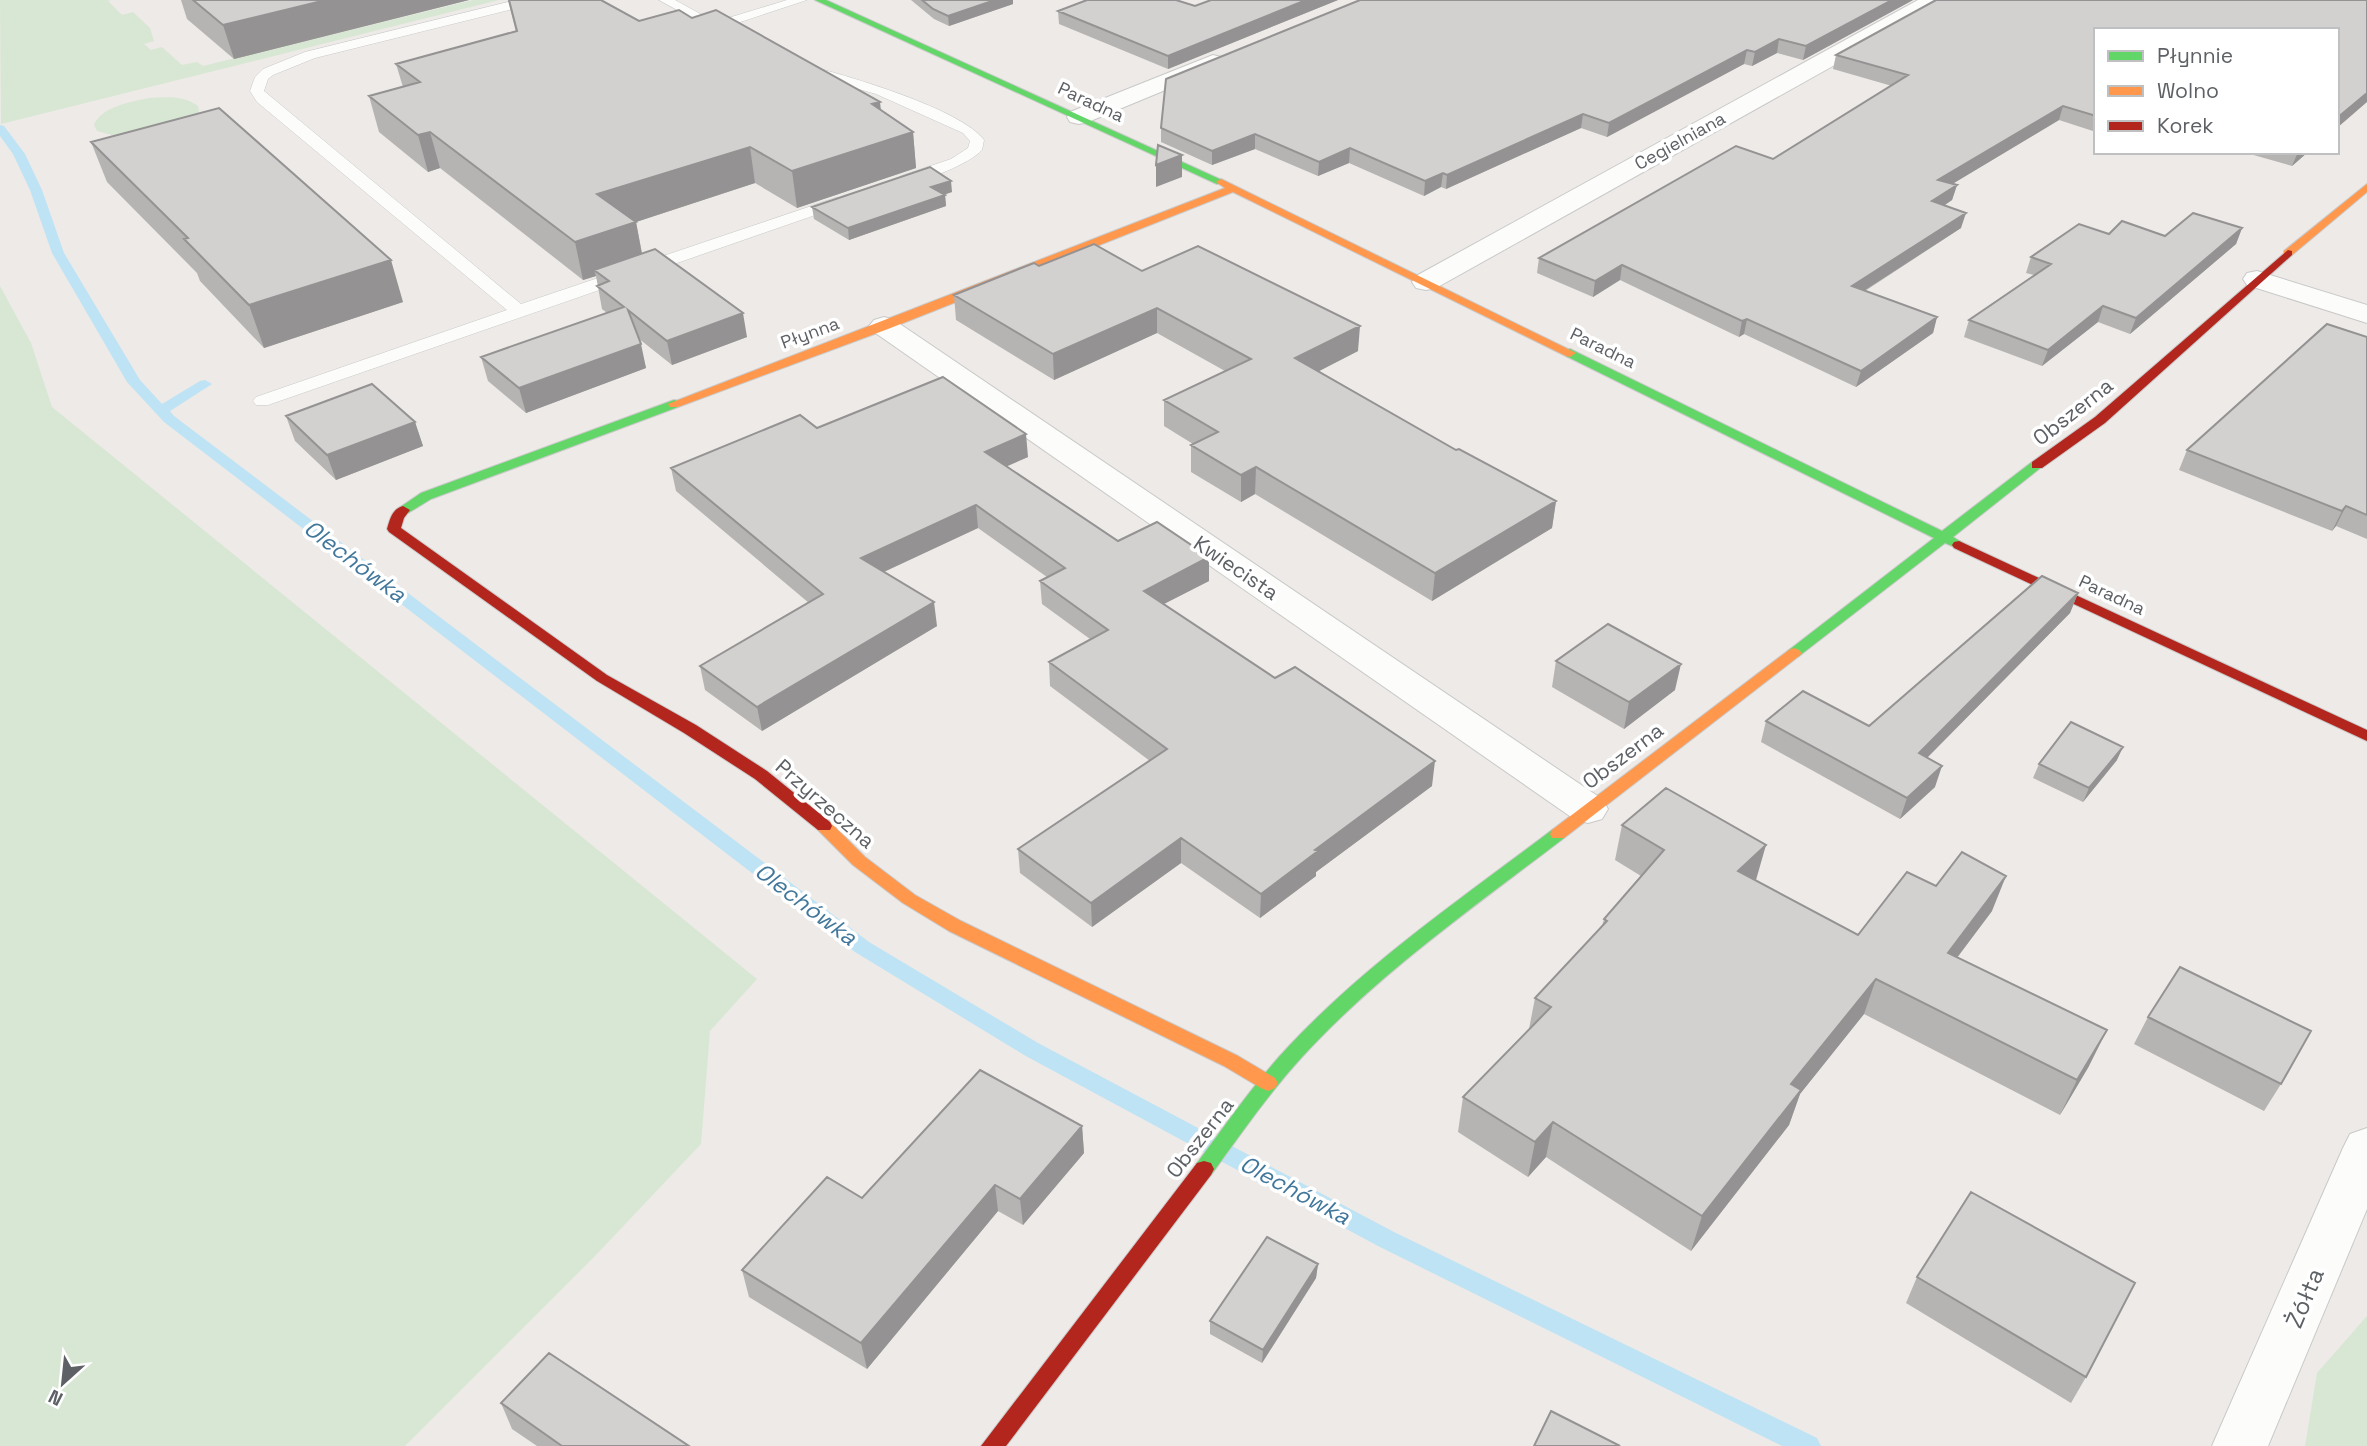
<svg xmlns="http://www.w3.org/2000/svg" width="2367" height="1446" font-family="'Space Grotesk',sans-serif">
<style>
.green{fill:#d8e7d3}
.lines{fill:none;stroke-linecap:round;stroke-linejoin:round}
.stream{fill:#bee3f4;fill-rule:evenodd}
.lane-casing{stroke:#c9c9c9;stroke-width:1}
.street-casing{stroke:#c9c9c9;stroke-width:2}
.fast-casing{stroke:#c9c9c9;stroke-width:2}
.slow-casing{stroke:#c9c9c9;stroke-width:2}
.jam-casing{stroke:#c9c9c9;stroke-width:2}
.lane{fill:#fcfcfb;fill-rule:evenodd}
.street{fill:#fcfcfb;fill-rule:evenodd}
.fast{fill:#63d668;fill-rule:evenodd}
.slow{fill:#ff974d;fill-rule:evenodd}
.jam{fill:#b3261e;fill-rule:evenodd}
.wall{fill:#b5b4b3}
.shaded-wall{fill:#949292}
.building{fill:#d3d1d0;stroke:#949292;stroke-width:2}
.labels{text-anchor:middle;stroke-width:7;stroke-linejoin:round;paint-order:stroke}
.far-street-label{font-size:18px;fill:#5d6165;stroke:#fff}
.street-label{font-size:21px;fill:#5d6165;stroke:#fff}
.water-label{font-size:23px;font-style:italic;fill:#41779b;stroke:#fff}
.near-street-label{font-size:24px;fill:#5d6165;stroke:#fff}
</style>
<rect width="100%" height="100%" fill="#edeae7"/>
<!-- green -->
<path class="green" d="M0 0H111L108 1 122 15 133 12 150 28 154 41 144 44 151 50 162 47 182 65 197 62 203 66 473 0H499L1 124Z
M149 98C166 97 184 95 198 106L199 112 194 119 119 137 97 131 94 125C102 106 131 102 149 98Z
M0 286 31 343 52 407 757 979 710 1031 701 1144 595 1256 405 1446H0Z
M2367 1316V1446H2305L2317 1373Z"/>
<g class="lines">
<!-- stream -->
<path class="stream" d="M0 125 4 126 25 154 42 190 64 253 140 380 162 404 200 381 205 380 212 384 170 411 174 416 869 942 1038 1043 1394 1232 1817 1438 1821 1446H1782L1378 1246 1024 1055 855 952 164 422 127 382 52 253 30 190 13 154 0 136Z"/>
<defs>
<path id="lane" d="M516 0H538L537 3 315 58 273 75 268 79 264 91 521 304 835 198H847L849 201 847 204 268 405H256L253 401 256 397 507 310 257 102 250 91 255 77 263 69 305 52Z
M659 0H675L715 22 787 0H807L725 27 730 31 723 35Z
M809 66C849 76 961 109 984 140L982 150C971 163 917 186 901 182L898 179 901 176 951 159 968 148 970 141 963 133 876 94 804 73V67Z"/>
<path id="street" d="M1918 0H1945L1942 5 1436 288 1426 290 1416 288 1412 282 1416 276Z
M1213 55 1221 57 1225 62 1221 67 1088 122 1079 124 1070 122 1067 117 1070 112Z
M2257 271 2367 305V323L2247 285 2243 279 2247 273Z
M884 317 894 320 1602 799 1608 809 1602 819 1588 823 1574 819 874 332 869 326 874 320Z
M2367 1128V1209L2268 1446H2212L2343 1148 2350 1134Z"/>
<path id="fast" d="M815 0H826L1226 182 1217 184Z
M1570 349 1942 531 2032 462 2037 461 2044 465 1953 537 1966 545 1964 548 1959 549 1945 543 1799 656 1794 658 1786 653 1789 650 1934 538 1566 356V350Z
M674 400 678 401V407L431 499 408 513H398L396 510 421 493Z
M1558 828 1564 830 1566 834 1564 838C1474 907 1379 973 1302 1057 1269 1093 1240 1135 1211 1175L1204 1177 1197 1175 1194 1169 1197 1163C1227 1123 1255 1082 1289 1046 1367 963 1462 898 1552 830Z"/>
<path id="slow" d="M1221 179 1576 353 1570 357 1566 356 1233 192 888 329 678 407H670L668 404 1225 188 1216 182Z
M2367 184V192L2292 255H2284V251Z
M1794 648 1799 650 1802 653 1799 656 1564 838H1552L1550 834 1552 830 1789 650Z
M824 820 830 822 865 857 915 895 961 921 1238 1056 1275 1078 1278 1083 1275 1088 1268 1091 1261 1088 1224 1066 949 931 903 903 853 865 818 830 816 826 818 822Z"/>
<path id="jam" d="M2288 250 2292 251V255L2105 423 2042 468H2032V462L2095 417Z
M403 506 410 510 404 518 401 528 607 675 696 725 767 771 830 822 832 826 830 830H818L755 779 684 733 597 681 389 532 387 529C390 519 392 509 403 506Z
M1959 541 2367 730V741L1954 548 1952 545 1954 542Z
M1204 1161 1211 1163 1214 1169 1211 1175 1006 1446H981L1197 1163Z"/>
</defs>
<!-- lane casing -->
<use href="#lane" class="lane-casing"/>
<!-- street casing -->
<use href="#street" class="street-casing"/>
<!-- fast casing -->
<use href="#fast" class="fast-casing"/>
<!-- slow casing -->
<use href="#slow" class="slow-casing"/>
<!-- jam casing -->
<use href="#jam" class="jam-casing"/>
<!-- lane -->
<use href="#lane" class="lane"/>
<!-- street -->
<use href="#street" class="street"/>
<!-- fast -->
<use href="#fast" class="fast"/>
<!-- slow -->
<use href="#slow" class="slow"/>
<!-- jam -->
<use href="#jam" class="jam"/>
</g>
<!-- wall -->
<path class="wall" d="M181 0H469L234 59 187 19Z
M508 0H601L639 21 692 18 881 111 913 132 916 168 797 208 755 183 636 222 642 253 747 337 672 365 638 338 646 368 526 413 488 381 481 357 607 313 602 309 596 276 583 280 440 168 428 172 379 132 369 96 403 87 396 64 516 32Z
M911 0H1013V4L949 26 934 19Z
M1211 0H1338L1168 69 1059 24 1058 11 1195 6Z
M1360 0H1913L1803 60 1777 53 1752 66 1744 64 1607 137 1581 128 1446 189 1441 187 1424 196 1349 163 1318 176 1255 149 1212 165 1161 142V128Z
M2096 30V132L2059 120 1952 184 1957 185 1952 200 1945 205 1961 228 1865 291 1937 317 1933 333 1856 387 1744 334 1739 337 1620 280 1593 297 1537 273 1539 258 1773 159 1892 86 1833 69 1836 55Z
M91 142 403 302 264 348 200 281 197 273 107 182Z
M2243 152H2308L2292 166Z
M952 192 945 194 946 206 849 240 814 219 812 207Z
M2242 228 2236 244 2130 334 2098 322 2042 366 1964 337 1969 320 2034 275 2026 273 2031 257 2109 234 2165 236Z
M1039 266 1142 271 1358 351 1319 371 1456 450 1556 501 1552 528 1432 601 1255 494 1241 502 1191 472V445L1193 444 1164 426V400L1225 371 1157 333 1054 380 956 320 954 295Z
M2367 337V539L2336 526 2332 531 2179 470 2187 450Z
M286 416 415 422 423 446 336 480 295 441Z
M817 428 1028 457 1006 466 1118 541 1209 557V581L1164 604 1432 786 1316 872V876L1260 918 1181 863 1092 927 1020 873 1018 849 1150 761 1050 686 1049 662 1090 639 1042 604 1040 581 1047 577 978 528 884 572 937 626 762 731 705 690 700 666 809 603 676 491 671 468Z
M2078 593 2070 613 1927 758 1935 787 1900 819 1761 742 1766 721 1869 726Z
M1556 661 1675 690 1624 729 1552 687Z
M2117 760 2083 802 2033 778 2039 764Z
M1622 825 1756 881 1858 935 1992 911 1957 958 2089 1066 2060 1115 1864 1014 1800 1094 1789 1125 1691 1251 1546 1157 1528 1177 1458 1132 1463 1097 1529 1029 1535 998 1602 926 1604 919 1641 876 1615 860Z
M2148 1017 2281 1084 2264 1111 2134 1044Z
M1082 1126 1084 1153 1023 1225 998 1211 867 1369 749 1297 742 1270 862 1198Z
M1318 1264 1316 1278 1262 1363 1210 1334V1321Z
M1917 1277 2086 1377 2071 1403 1906 1303Z
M501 1403 689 1446H537L512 1429Z"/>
<!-- shaded-wall -->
<path class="shaded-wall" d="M326 0H469L234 59 223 25Z
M995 0H1013V4L949 26 948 16Z
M1306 0H1338L1168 69V56Z
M1892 0H1913L1803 60 1806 46Z
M1779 39 1777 53 1752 66 1755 52Z
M1747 50 1744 64 1607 137 1609 123Z
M2367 93V102L2337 128V118Z
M880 102 884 138 872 104Z
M2063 106 2059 120 1934 195 1938 180Z
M1583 114 1581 128 1446 189 1447 175Z
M430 132 440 168 428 172 418 135Z
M913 132 916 168 797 208 792 171Z
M1255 134V149L1212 165V151Z
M750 147 755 183 636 222 643 260 594 270 596 276 583 280 575 242 597 194Z
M1350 148 1349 163 1318 176 1319 162Z
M2298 152H2308L2292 166Z
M1182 155V177L1156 187V165Z
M1443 173 1441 187 1424 196 1425 181Z
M951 181 952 192 932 199 931 187Z
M1957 185 1952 200 1928 216 1932 201Z
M945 195 946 206 849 240 848 228Z
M1966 213 1961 228 1848 301 1852 286Z
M2242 228 2236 244 2130 334 2136 318Z
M391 260 403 302 264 348 249 305Z
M1622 265 1620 280 1593 297 1595 281Z
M2103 306 2098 322 2042 366 2048 350Z
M1157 308V333L1054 380 1053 354Z
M743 313 747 337 672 365 667 341Z
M1937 317 1933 333 1856 387 1861 371Z
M1747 319 1744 334 1739 337 1742 321Z
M1360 326 1358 351 1294 384 1295 358Z
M641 344 646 368 526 413 519 388Z
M415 422 423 446 336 480 327 455Z
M1026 434 1028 457 987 475 985 452Z
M1256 467 1255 494 1241 502V475Z
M1556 501 1552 528 1432 601 1435 573Z
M976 505 978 528 864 581 861 558Z
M2346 506 2336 526 2332 531 2342 511Z
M1209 557V581L1144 614V591Z
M2078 593 2070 613 1911 774 1919 753Z
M934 602 937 626 762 731 757 707Z
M1681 664 1675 690 1624 729 1629 702Z
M2123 747 2117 760 2083 802 2089 788Z
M1435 761 1432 786 1316 872V876L1260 918 1261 894 1315 850Z
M1942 766 1935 787 1900 819 1907 798Z
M1181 838V863L1092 927 1091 903Z
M1766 845 1756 880 1738 871Z
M2006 876 1992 911 1934 988 1948 953Z
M1876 979 1864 1014 1800 1094 1789 1125 1691 1251 1702 1216 1791 1084Z
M2107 1030 2089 1066 2060 1115 2077 1080Z
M1553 1122 1546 1157 1528 1177 1535 1142Z
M1082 1126 1084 1153 1023 1225 1020 1199Z
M995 1185 998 1211 867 1369 861 1343Z
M1318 1264 1316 1278 1262 1363 1263 1350Z"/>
<!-- building -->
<path class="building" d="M193 0H326L223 25Z
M509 0H601L639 21 679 10 692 18 716 10 880 102 872 104 913 132 792 171 750 147 597 194 636 222 575 242 430 132 418 135 369 96 420 82 396 64 517 31Z
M922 0H995L948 16 933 9Z
M1087 0H1176L1195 6 1211 0H1306L1168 56 1058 11Z
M1360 0H1892L1806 46 1779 39 1755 52 1747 50 1609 123 1583 114 1447 175 1443 173 1425 181 1350 148 1319 162 1255 134 1212 151 1161 128 1166 79Z
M1936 0H2367V93L2337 118V30H2096V116L2063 106 1938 180 1957 185 1932 201 1966 213 1852 286 1937 317 1861 371 1747 319 1742 321 1622 265 1595 281 1539 258 1736 146 1773 159 1908 75 1836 55Z
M219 108 391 260 249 305 184 239 188 238 91 142Z
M1158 145 1182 155 1156 165Z
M930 167 951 181 931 187 945 195 848 228 812 207Z
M2193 213 2242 228 2136 318 2103 306 2048 350 1969 320 2051 264 2031 257 2079 224 2109 234 2122 221 2165 236Z
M1094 244 1142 271 1198 246 1360 326 1295 358 1456 450 1459 449 1556 501 1435 573 1256 467 1241 475 1191 445 1218 432 1164 400 1251 359 1157 308 1053 354 954 295 1034 263 1039 266Z
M655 249 743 313 667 341 628 310 641 344 519 388 481 357 624 307 597 286 609 281 594 270Z
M2327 324 2367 337V515L2346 506 2342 511 2187 450Z
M943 377 1026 434 985 452 1118 541 1157 522 1209 557 1144 591 1275 678 1295 667 1435 761 1315 850 1318 851 1261 894 1181 838 1091 903 1018 849 1167 749 1049 662 1108 630 1040 581 1065 568 976 505 861 558 934 602 757 707 700 666 823 594 671 468 800 415 817 428Z
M372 384 415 422 327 455 286 416Z
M2042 576 2078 593 1919 753 1942 766 1907 798 1766 721 1803 691 1869 726Z
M1608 624 1681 664 1629 702 1556 661Z
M2071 722 2123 747 2089 788 2039 764Z
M1666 788 1766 845 1738 871 1858 935 1907 872 1936 886 1962 852 2006 876 1948 953 2107 1030 2077 1080 1876 979 1791 1084 1801 1090 1702 1216 1553 1122 1535 1142 1463 1097 1551 1007 1535 998 1607 921 1604 919 1664 850 1622 825Z
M2180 967 2311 1031 2281 1084 2148 1017Z
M980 1070 1082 1126 1020 1199 995 1185 861 1343 742 1270 827 1177 862 1198Z
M1971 1192 2135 1283 2086 1377 1917 1277Z
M1267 1237 1318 1264 1263 1350 1210 1321Z
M549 1353 689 1446H562L501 1403Z
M1551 1411 1620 1446H1534Z"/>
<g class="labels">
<!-- far-street labels -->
<g class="far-street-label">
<text transform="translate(1091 102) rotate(25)" y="6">Paradna</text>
<text transform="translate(1680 141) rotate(-29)" y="6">Cegielniana</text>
<text transform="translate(810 333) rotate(-20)" y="6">Płynna</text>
<text transform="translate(1603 348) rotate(26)" y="6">Paradna</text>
<text transform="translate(2112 595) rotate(25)" y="6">Paradna</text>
</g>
<!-- street labels -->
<g class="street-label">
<text transform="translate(2073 412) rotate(-38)" y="7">Obszerna</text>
<text transform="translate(1236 568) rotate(34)" y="7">Kwiecista</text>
<text transform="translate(1623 756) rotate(-37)" y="7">Obszerna</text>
<text transform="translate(825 804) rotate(41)" y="7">Przyrzeczna</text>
<text transform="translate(1200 1138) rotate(-52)" y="7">Obszerna</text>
</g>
<!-- water labels -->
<g class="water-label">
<text transform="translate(355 561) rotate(37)" y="8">Olechówka</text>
<text transform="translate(806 904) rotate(37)" y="8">Olechówka</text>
<text transform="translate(1295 1190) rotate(28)" y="8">Olechówka</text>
</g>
<!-- near-street labels -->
<g class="near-street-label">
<text transform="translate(2305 1298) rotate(-67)" y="8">Żółta</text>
</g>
</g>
<!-- legend -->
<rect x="2094" y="28" width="245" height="126" fill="#ffffff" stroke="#bec0c1" stroke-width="2"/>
<rect x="2108" y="51" width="35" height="10" fill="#63d668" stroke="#bec0c1" stroke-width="2"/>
<text x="2157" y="63" font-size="21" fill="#5d6165">Płynnie</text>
<rect x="2108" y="86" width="35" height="10" fill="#ff974d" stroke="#bec0c1" stroke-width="2"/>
<text x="2157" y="98" font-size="21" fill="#5d6165">Wolno</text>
<rect x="2108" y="121" width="35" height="10" fill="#b3261e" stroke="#bec0c1" stroke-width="2"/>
<text x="2157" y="133" font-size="21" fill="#5d6165">Korek</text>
<!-- north arrow -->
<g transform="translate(63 1383) rotate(207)" stroke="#ffffff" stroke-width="5" paint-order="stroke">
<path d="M0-5L12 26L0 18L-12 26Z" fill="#5d6165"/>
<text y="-10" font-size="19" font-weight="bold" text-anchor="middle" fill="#5d6165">N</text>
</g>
</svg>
